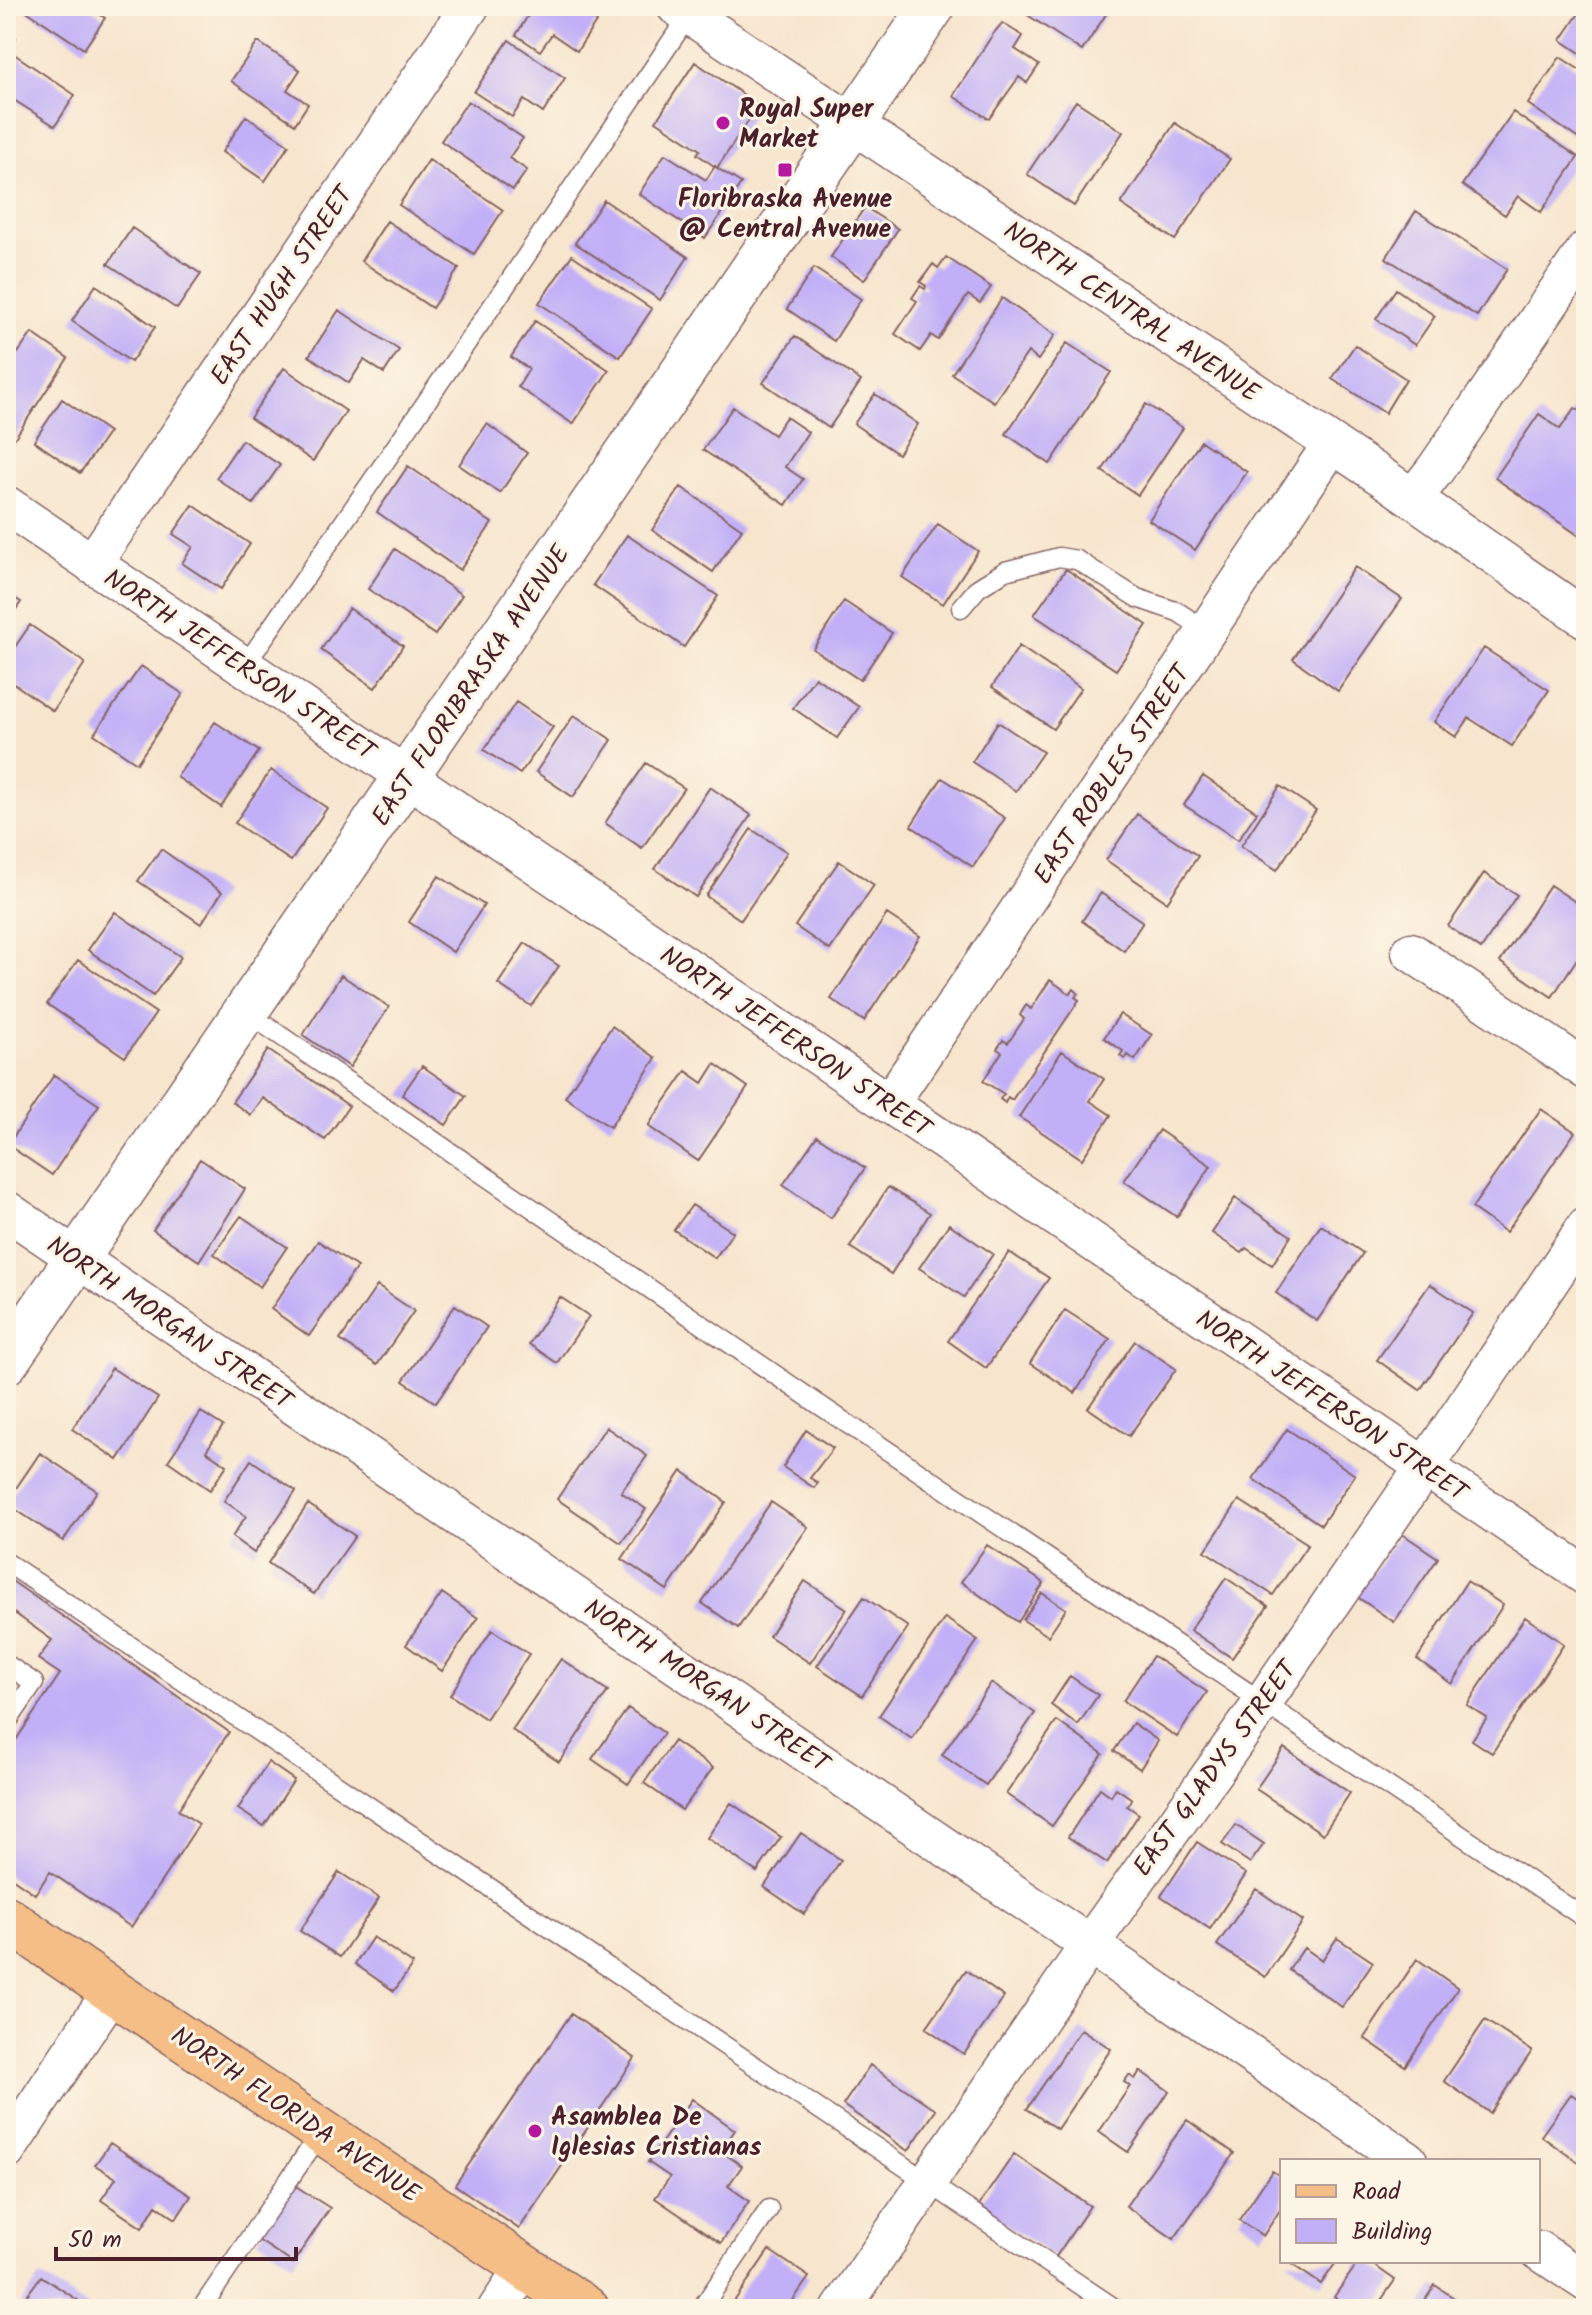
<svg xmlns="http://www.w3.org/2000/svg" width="1592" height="2315" font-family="Kalam,sans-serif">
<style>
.building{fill:#c1b0f7}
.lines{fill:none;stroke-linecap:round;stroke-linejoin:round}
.service-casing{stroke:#876464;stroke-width:21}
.minor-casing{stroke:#876464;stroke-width:41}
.tertiary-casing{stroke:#876464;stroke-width:47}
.primary-casing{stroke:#876464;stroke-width:47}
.service{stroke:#fff;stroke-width:18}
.minor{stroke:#fff;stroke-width:38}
.tertiary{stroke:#fff;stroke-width:44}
.primary{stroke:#f6be87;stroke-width:44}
.poi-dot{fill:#b5179e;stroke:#fcf5e5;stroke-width:3}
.labels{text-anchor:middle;stroke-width:6;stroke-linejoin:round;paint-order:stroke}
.poi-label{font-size:26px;font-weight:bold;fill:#4a1f2b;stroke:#fcf5e5;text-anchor:start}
.street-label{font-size:26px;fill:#4a1f2b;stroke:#fcf5e5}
</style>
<rect width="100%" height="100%" fill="#fcf5e5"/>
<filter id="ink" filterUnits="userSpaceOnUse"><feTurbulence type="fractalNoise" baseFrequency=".0125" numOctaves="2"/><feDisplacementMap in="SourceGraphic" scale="16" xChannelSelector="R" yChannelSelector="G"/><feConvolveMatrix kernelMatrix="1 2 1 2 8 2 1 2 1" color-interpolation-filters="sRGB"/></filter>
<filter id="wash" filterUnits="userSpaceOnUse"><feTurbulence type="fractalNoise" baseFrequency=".006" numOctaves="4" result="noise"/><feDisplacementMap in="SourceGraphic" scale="32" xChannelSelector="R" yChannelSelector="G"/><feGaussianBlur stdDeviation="1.8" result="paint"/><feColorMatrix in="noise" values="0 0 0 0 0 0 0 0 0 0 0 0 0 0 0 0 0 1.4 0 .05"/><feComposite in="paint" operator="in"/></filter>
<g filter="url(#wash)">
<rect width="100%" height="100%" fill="#f7e5cd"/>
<g id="blocks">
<!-- building -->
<path class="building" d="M19 6H87L105 18 84 49Z
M534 6H585L600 16 577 51 552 34 540 51 516 35Z
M1014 6H1107L1110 8 1082 51Z
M1584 6H1586V57L1561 40Z
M1002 23 1023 36 1015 49 1039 65 1027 83 1019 77 989 119 953 96 993 34Z
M6 31 16 38 8 50 75 95 55 126 6 95Z
M509 40 565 78 543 113 524 100 512 117 474 92Z
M258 42 300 70 287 90 308 104 295 124 231 81Z
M1560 57 1586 74V144L1528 104Z
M695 62 759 105 717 168 741 183 705 238 639 194 665 154 706 180 715 166 717 168 697 154 700 150 656 121Z
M468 101 523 138 509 158 527 170 513 190 441 141Z
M1076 101 1123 132 1074 206 1027 174Z
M1513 112 1578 157 1541 212 1518 196 1505 215 1462 185Z
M246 116 289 145 265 181 222 152Z
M1175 123 1230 159 1175 240 1121 204Z
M429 160 503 210 474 254 399 205Z
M604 200 688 257 660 300 575 243Z
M865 207 898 229 864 280 831 257Z
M1416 211 1507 269 1477 316 1386 258Z
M387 221 459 268 432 308 361 261Z
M132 228 201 274 177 309 108 264Z
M572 255 652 309 620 357 539 303Z
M946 257 991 287 980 303 968 295 938 340 931 335 920 351 895 334 917 301 912 298 920 286 925 289 926 286 920 282 933 264 938 268Z
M814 268 861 299 834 341 787 309Z
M96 285 155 327 131 362 72 321Z
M1396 289 1435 316 1415 345 1376 319Z
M1002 298 1055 335 1038 360 1028 352 994 402 952 374Z
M339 310 399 350 384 373 364 360 349 383 309 356Z
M535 321 609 370 573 424 518 387 529 369 511 357Z
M32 333 68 358 14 439 6 433V345L18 353Z
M795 336 861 381 829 428 763 383Z
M1067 343 1111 372 1050 464 1006 434Z
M1355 345 1406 379 1385 413 1332 379Z
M284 368 346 411 313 461 250 418Z
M875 394 918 424 898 454 854 424Z
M62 399 109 432 80 473 34 441Z
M1146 404 1183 428 1138 495 1102 471Z
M733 407 774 435 786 417 808 432 785 467 803 479 786 505 703 450Z
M1575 408 1586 415V530L1581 537 1495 478 1539 414 1560 429Z
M487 424 527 453 500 493 459 465Z
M242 440 280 465 253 504 216 478Z
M1201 441 1247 472 1195 550 1149 520Z
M408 466 492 523 460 570 377 512Z
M681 487 742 529 713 572 652 530Z
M193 505 250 544 221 589 182 563 193 547 173 534Z
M938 524 978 551 943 604 902 577Z
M627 535 718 596 684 647 593 585Z
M395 549 462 595 435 635 368 589Z
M1355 567 1402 599 1338 691 1293 659Z
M1066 569 1147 625 1116 670 1034 615Z
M6 593 21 602 6 624Z
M844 601 892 633 860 680 813 649Z
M349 608 403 646 375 688 321 650Z
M30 625 85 663 53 711 6 678V660Z
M1019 646 1081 688 1053 729 992 687Z
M1484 648 1549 690 1512 746 1469 718 1456 737 1434 722Z
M141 666 183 694 137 763 94 734Z
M815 677 859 707 837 738 793 708Z
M516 702 553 727 520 774 484 750Z
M574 715 612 740 573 797 536 772Z
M215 722 259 751 221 807 177 777Z
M998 722 1043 752 1016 791 972 762Z
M646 763 684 788 642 848 605 823Z
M271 770 327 808 291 861 235 823Z
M1203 776 1257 812 1238 840 1184 805Z
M942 778 1005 818 973 867 911 826Z
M1280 786 1316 810 1277 870 1241 846Z
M710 787 751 815 696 897 655 869Z
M1137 814 1198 856 1167 902 1106 860Z
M751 829 787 852 741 920 706 896Z
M161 849 222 892 201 924 138 881Z
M839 861 874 885 830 950 795 926Z
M1484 873 1517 895 1481 949 1448 926Z
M439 876 484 905 453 952 409 922Z
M1550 885 1586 909V945L1552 997 1500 962Z
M1101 893 1143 922 1124 951 1082 921Z
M115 912 181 957 153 996 88 950Z
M887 914 920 936 864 1021 831 999Z
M525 943 559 966 531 1006 498 984Z
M78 960 156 1013 125 1057 47 1004Z
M341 975 389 1007 350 1067 303 1035Z
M1050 980 1070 994 1074 989 1078 993 1075 997 1079 1000 1012 1100 1008 1097 1005 1103 1000 1099 1004 1094 983 1081 1002 1052 997 1049 1003 1040 1008 1043 1024 1019 1020 1015 1026 1005 1031 1009Z
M1120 1014 1152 1035 1135 1060 1128 1055 1125 1059 1120 1056 1123 1051 1104 1038Z
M612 1026 656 1058 610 1127 565 1097Z
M268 1050 349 1106 325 1140 263 1098 251 1115 232 1102Z
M1062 1051 1104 1079 1090 1101 1111 1115 1082 1159 1019 1117Z
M715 1064 748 1087 698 1161 648 1126 686 1071 703 1083Z
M422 1066 466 1096 446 1125 402 1095Z
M54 1075 99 1105 52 1175 8 1145Z
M1541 1109 1575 1132 1506 1232 1472 1208Z
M1159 1130 1211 1166 1177 1217 1124 1181Z
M817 1136 865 1168 831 1218 783 1185Z
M200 1159 245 1189 199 1261 153 1230Z
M888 1187 930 1213 891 1274 850 1247Z
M1235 1198 1291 1236 1272 1265 1246 1248 1242 1253 1212 1233Z
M692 1205 733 1232 715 1258 674 1230Z
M241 1216 287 1247 260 1287 214 1254Z
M949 1224 993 1254 964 1297 919 1268Z
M1321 1225 1363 1253 1317 1321 1276 1293Z
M318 1241 357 1267 309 1336 271 1309Z
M1009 1252 1049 1278 986 1368 948 1341Z
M1430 1284 1473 1313 1420 1390 1377 1360Z
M377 1286 414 1311 377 1365 340 1340Z
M560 1297 589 1316 557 1363 529 1344Z
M455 1305 487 1327 436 1403 403 1381Z
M1065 1310 1110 1339 1075 1393 1030 1363Z
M1135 1341 1176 1369 1129 1436 1088 1408Z
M112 1368 158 1398 118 1460 72 1429Z
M201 1412 223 1426 206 1451 227 1465 210 1490 168 1461Z
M606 1427 647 1456 621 1492 646 1509 621 1543 557 1499Z
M1287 1429 1355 1475 1321 1525 1253 1479Z
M806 1430 833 1448 810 1478 818 1483 814 1488 783 1467Z
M40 1453 97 1491 63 1541 6 1503Z
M251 1460 296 1491 254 1553 232 1537 246 1516 224 1501Z
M682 1471 726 1502 667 1590 622 1559Z
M1239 1500 1308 1544 1273 1595 1205 1551Z
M771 1502 808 1527 738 1628 702 1603Z
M308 1504 355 1536 314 1594 268 1563Z
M1401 1533 1438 1558 1394 1622 1356 1596Z
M987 1545 1044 1583 1018 1622 961 1582Z
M6 1577 229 1732 178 1810 199 1824 131 1927 50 1872 35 1894 6 1874V1755L60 1674 38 1659 52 1640 6 1607Z
M1226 1578 1268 1606 1232 1658 1190 1630Z
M805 1581 847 1609 810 1663 769 1636Z
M1467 1581 1503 1605 1452 1684 1417 1659Z
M442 1593 478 1618 442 1671 406 1645Z
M1042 1593 1066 1609 1048 1636 1023 1620Z
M864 1597 908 1627 862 1696 817 1666Z
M1525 1617 1564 1644 1492 1753 1472 1740 1487 1718 1467 1705Z
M945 1618 978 1640 912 1739 879 1716Z
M492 1630 529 1654 486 1719 450 1695Z
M1153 1656 1207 1692 1177 1737 1123 1701Z
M561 1659 608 1691 559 1762 512 1730Z
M1070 1676 1098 1695 1078 1725 1051 1705Z
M991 1683 1035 1713 986 1785 942 1755Z
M628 1708 664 1733 628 1784 592 1759Z
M1057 1721 1103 1754 1052 1826 1006 1794Z
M1133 1723 1158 1741 1140 1769 1114 1751Z
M674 1741 713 1768 682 1810 644 1783Z
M1284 1748 1350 1793 1323 1834 1256 1789Z
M268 1762 294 1780 264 1826 238 1809Z
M1100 1788 1111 1796 1116 1788 1132 1799 1127 1806 1139 1814 1107 1863 1068 1837Z
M731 1803 781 1837 757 1872 707 1838Z
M1236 1825 1264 1844 1250 1863 1222 1844Z
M801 1833 841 1860 804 1914 764 1887Z
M1197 1842 1246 1874 1210 1929 1161 1896Z
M339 1872 379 1898 340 1957 300 1931Z
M1256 1889 1303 1921 1265 1977 1217 1945Z
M373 1937 413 1964 394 1991 355 1964Z
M1337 1938 1373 1962 1342 2007 1289 1970 1304 1948 1322 1960Z
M1417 1959 1458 1988 1405 2066 1364 2038Z
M966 1970 1004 1997 964 2054 926 2028Z
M571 2014 635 2058 519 2229 455 2185Z
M1485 2020 1532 2051 1490 2113 1444 2081Z
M1081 2029 1111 2049 1057 2129 1027 2109Z
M870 2065 936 2110 908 2151 843 2105Z
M1140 2071 1169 2091 1128 2152 1099 2132 1130 2086 1124 2082 1129 2075 1135 2079Z
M1571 2094 1586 2104V2168L1541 2136Z
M692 2099 735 2130 721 2151 742 2166 728 2186 749 2201 721 2243 655 2198 670 2177 648 2162Z
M1187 2120 1234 2153 1174 2239 1126 2206Z
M110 2143 191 2196 176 2219 156 2205 142 2228 101 2200 116 2178 95 2165Z
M1014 2154 1090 2206 1055 2258 979 2205Z
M1272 2171 1282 2177V2207L1263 2236 1239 2220Z
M294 2185 330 2208 293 2263 258 2240Z
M769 2250 809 2277 787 2309H729Z
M1287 2261H1337L1321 2284Z
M1359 2261H1368L1395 2280 1375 2309H1351L1334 2297Z
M41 2276 91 2309H17Z
M1435 2285 1470 2309H1419Z"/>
</g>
</g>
<g filter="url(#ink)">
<use href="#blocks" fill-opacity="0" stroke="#876464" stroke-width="2"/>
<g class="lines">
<defs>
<path id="service" d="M961 608 978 588 1005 571 1059 557 1077 560 1137 598 1178 612 1207 631
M244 667 497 299 689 15
M246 1012 818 1404 1586 1919
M6 1562 1116 2309
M6 1664 34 1683 6 1724
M201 2309 322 2131
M701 2309 769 2209"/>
<path id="minor" d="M676 6 1385 479 1586 619
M1413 498 1435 470 1586 250
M6 505 1586 1576
M92 564 470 6
M1411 952 1586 1070
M889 1104 1332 444
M6 1210 1408 2161
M6 2151 112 1991
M1538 2250 1586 2282
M497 2309 525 2267
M841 2309 1090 1944 1263 1702 1424 1468 1586 1227"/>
<path id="tertiary" d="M6 1362 933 6"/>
<path id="primary" d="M6 1918 112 1991 587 2309"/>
</defs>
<!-- service casing -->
<use href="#service" class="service-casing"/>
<!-- minor casing -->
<use href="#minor" class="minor-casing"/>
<!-- tertiary casing -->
<use href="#tertiary" class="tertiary-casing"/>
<!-- primary casing -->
<use href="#primary" class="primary-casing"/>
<!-- service -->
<use href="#service" class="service"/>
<!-- minor -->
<use href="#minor" class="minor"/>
<!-- tertiary -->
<use href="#tertiary" class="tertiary"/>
<!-- primary -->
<use href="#primary" class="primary"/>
</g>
</g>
<!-- markers -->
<g class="poi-dot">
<circle cx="723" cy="123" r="8"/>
<rect x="777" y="162" width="16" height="16" rx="4"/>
<circle cx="535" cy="2131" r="8"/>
</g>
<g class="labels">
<!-- poi labels -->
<g class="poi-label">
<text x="739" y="117">Royal Super<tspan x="739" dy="30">Market</tspan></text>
<text x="785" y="207" text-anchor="middle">Floribraska Avenue<tspan x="785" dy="30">@ Central Avenue</tspan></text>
<text x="551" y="2125">Asamblea De<tspan x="551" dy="30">Iglesias Cristianas</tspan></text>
</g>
<!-- street labels -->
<g class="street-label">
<text transform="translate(281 285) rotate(-56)" y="9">EAST HUGH STREET</text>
<text transform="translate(1132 311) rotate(34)" y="9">NORTH CENTRAL AVENUE</text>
<text transform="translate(240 664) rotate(34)" y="9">NORTH JEFFERSON STREET</text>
<text transform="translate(470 685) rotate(-56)" y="9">EAST FLORIBRASKA AVENUE</text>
<text transform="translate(1111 774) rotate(-56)" y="9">EAST ROBLES STREET</text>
<text transform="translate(796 1041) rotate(34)" y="9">NORTH JEFFERSON STREET</text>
<text transform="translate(170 1322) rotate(34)" y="9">NORTH MORGAN STREET</text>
<text transform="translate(1332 1405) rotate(34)" y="9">NORTH JEFFERSON STREET</text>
<text transform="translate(707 1685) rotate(34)" y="9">NORTH MORGAN STREET</text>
<text transform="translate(1214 1768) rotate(-54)" y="9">EAST GLADYS STREET</text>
<text transform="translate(296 2114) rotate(34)" y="9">NORTH FLORIDA AVENUE</text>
</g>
</g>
<!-- margin -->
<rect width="1592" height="2315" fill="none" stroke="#fcf5e5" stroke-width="32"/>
<!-- legend -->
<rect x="1280" y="2159" width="260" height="104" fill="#fcf5e5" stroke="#b59f9b" stroke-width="2"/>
<rect x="1296" y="2185" width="40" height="12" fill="#f6be87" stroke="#b59f9b" stroke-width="2"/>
<text x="1352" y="2199" font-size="24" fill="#4a1f2b">Road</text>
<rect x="1296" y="2219" width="40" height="24" fill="#c1b0f7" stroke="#b59f9b" stroke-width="2"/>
<text x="1352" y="2239" font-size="24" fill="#4a1f2b">Building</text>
<!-- scale -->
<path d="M56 2247v12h240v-12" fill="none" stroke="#4a1f2b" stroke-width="4"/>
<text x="68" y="2247" font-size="24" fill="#4a1f2b" stroke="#fcf5e5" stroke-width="6" paint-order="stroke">50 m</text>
</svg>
